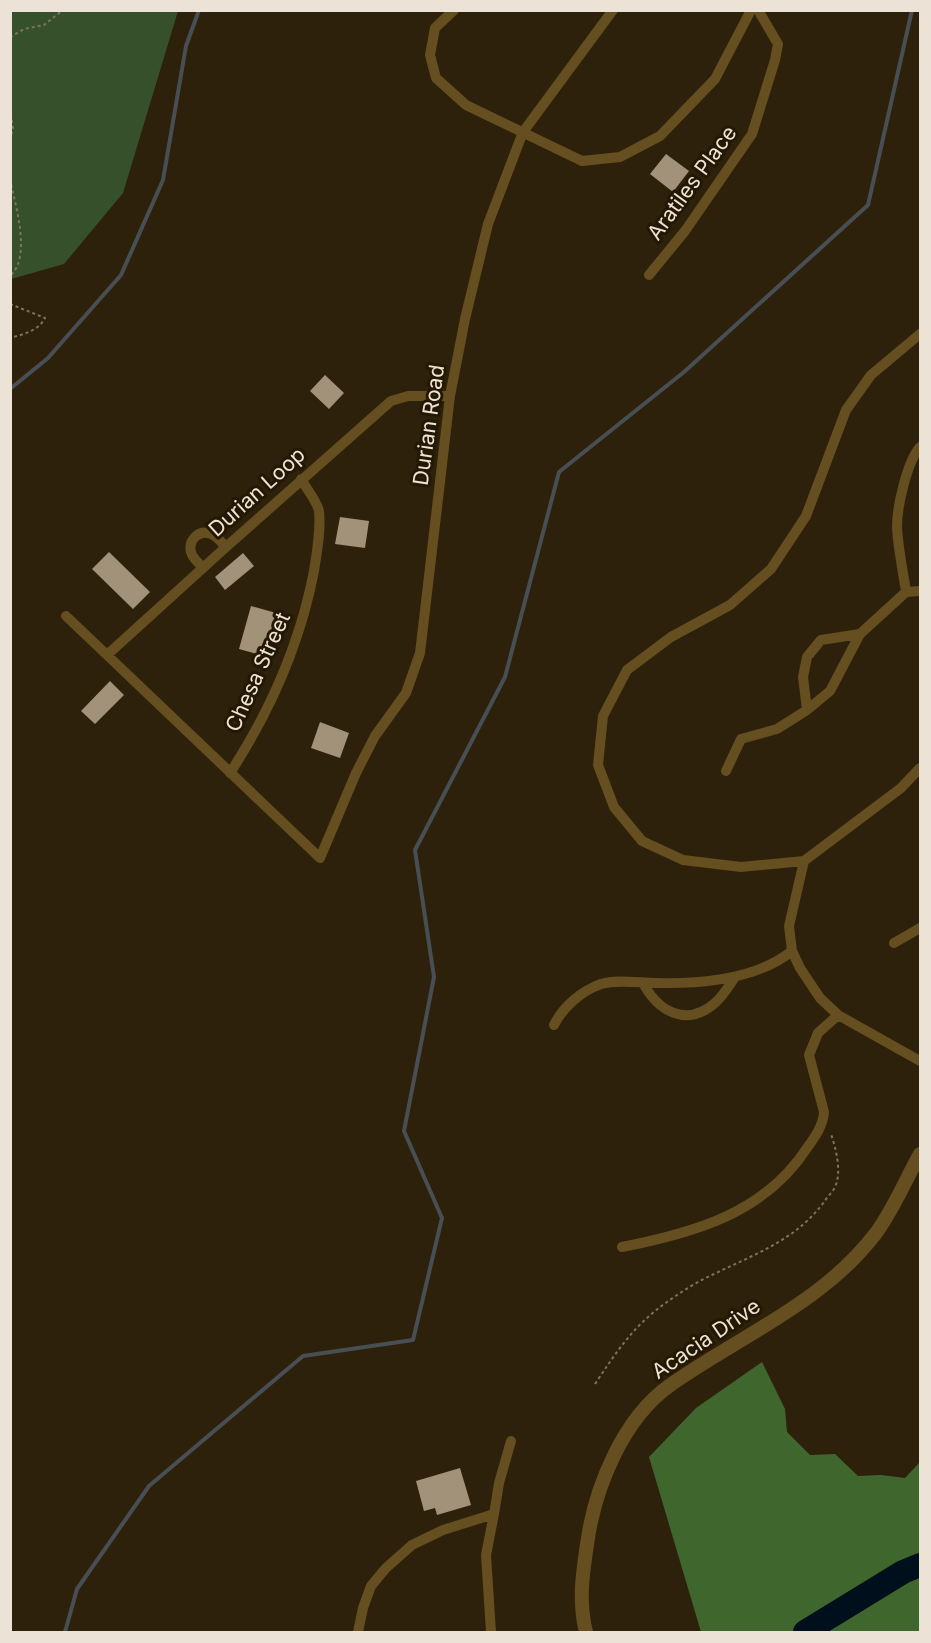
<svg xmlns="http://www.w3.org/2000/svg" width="931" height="1643" font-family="Inter,sans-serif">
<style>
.green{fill:#36502c}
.forest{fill:#3f672d}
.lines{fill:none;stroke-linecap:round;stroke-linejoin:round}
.stream{stroke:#474f54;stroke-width:4}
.river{stroke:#000f1c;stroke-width:24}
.building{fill:#a29279}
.path{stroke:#7e7260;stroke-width:2;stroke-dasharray:3 3;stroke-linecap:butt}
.minor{stroke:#654e1f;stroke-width:10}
.tertiary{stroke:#654e1f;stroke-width:14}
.labels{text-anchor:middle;stroke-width:6;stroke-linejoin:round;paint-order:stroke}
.street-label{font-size:21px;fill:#ece3d6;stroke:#241803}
</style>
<rect width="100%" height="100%" fill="#2e210b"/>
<!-- green -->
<path class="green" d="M11 10 178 11 123 193 64 264 11 279Z"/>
<!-- forest -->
<path class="forest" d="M762 1362 785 1409 787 1432 810 1455 835 1454 858 1476 881 1475 905 1478 920 1462V1632H701L649 1457 696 1408Z"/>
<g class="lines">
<!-- stream -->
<path class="stream" d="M10 389 48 358 121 275 163 180 186 46 199 10
M65 1632 77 1589 149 1486 303 1356 413 1340 442 1218 404 1131 434 977 415 850 505 677 559 472 684 372 868 205 912 10"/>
<!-- river -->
<path class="river" d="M805 1632 903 1572 920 1565"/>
</g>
<!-- building -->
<path class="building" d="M666 154 689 171 673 192 650 174Z
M325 375 344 393 329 409 310 391Z
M340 517 369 521 365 548 335 544Z
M109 552 150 592 133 609 92 569Z
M243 553 254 566 225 590 215 577Z
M251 606 276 613 264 656 239 649Z
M110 681 124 695 95 724 81 711Z
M320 722 349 733 340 758 311 748Z
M460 1468 471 1505 437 1515 435 1508 424 1511 416 1481Z"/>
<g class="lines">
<!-- path -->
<path class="path" d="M10 37 24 29 44 25 63 10
M10 108 13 128 10 140
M10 179C15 204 32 257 10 276
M10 304 45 318C38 331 24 334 10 338
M595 1384C617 1351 634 1325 667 1302 681 1292 698 1281 714 1274 755 1254 796 1240 824 1202 827 1197 832 1193 835 1187 842 1172 836 1149 831 1134"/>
<!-- minor -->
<path class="minor" d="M454 10 435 28 430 55 436 78 466 105 582 161 620 157 660 136 715 79 751 10
M649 275 685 231 752 134 775 60 778 44 758 10
M450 396H408L391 401 226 547 107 655 320 858 356 773 375 736 406 693 420 653 450 396 465 319 488 224 523 132 613 10
M203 568C199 563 192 558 191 552 188 540 199 529 211 534 217 536 221 542 226 547
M906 592C903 571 898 548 897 527 897 506 907 462 920 447
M66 616 107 655
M807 710 803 677 807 657 821 640 860 634
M920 768 901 788 804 861 789 926 792 951 800 968 820 998 838 1015 920 1061
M726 771 741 739 777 729 807 710 830 691 860 634 906 592 920 591
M230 773C271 710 300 644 314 571 317 552 321 530 319 511 317 501 306 488 301 479
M804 861 741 867 683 860 642 841 614 807 598 765 603 716 627 670 671 637 730 605 771 569 806 516 846 410 871 375 920 334
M894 943 920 928
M643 983C658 1011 686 1028 715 1003 723 996 729 986 735 977
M554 1025C563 1007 581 991 601 984 618 979 639 983 656 983 700 984 756 980 792 951
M622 1247C694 1233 765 1213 807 1148 815 1137 823 1126 824 1112L809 1055 818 1033 838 1015
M494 1514 499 1483 511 1441
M358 1632 363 1608 371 1586 386 1568 412 1545 443 1530 494 1514 486 1555 491 1632"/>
<!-- tertiary -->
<path class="tertiary" d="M586 1632C578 1601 583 1570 588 1538 596 1485 624 1418 669 1386 717 1352 771 1326 818 1290 839 1274 860 1254 876 1233 893 1210 906 1179 920 1154"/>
</g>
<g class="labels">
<!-- street labels -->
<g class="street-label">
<text transform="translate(692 183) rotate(-54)" y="7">Aratiles Place</text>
<text transform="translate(429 425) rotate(-82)" y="7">Durian Road</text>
<text transform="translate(257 492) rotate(-42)" y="7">Durian Loop</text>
<text transform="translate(258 672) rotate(-66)" y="7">Chesa Street</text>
<text transform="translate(706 1339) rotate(-34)" y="7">Acacia Drive</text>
</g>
</g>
<!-- border -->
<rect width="931" height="1643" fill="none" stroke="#ece3d6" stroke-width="24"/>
</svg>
